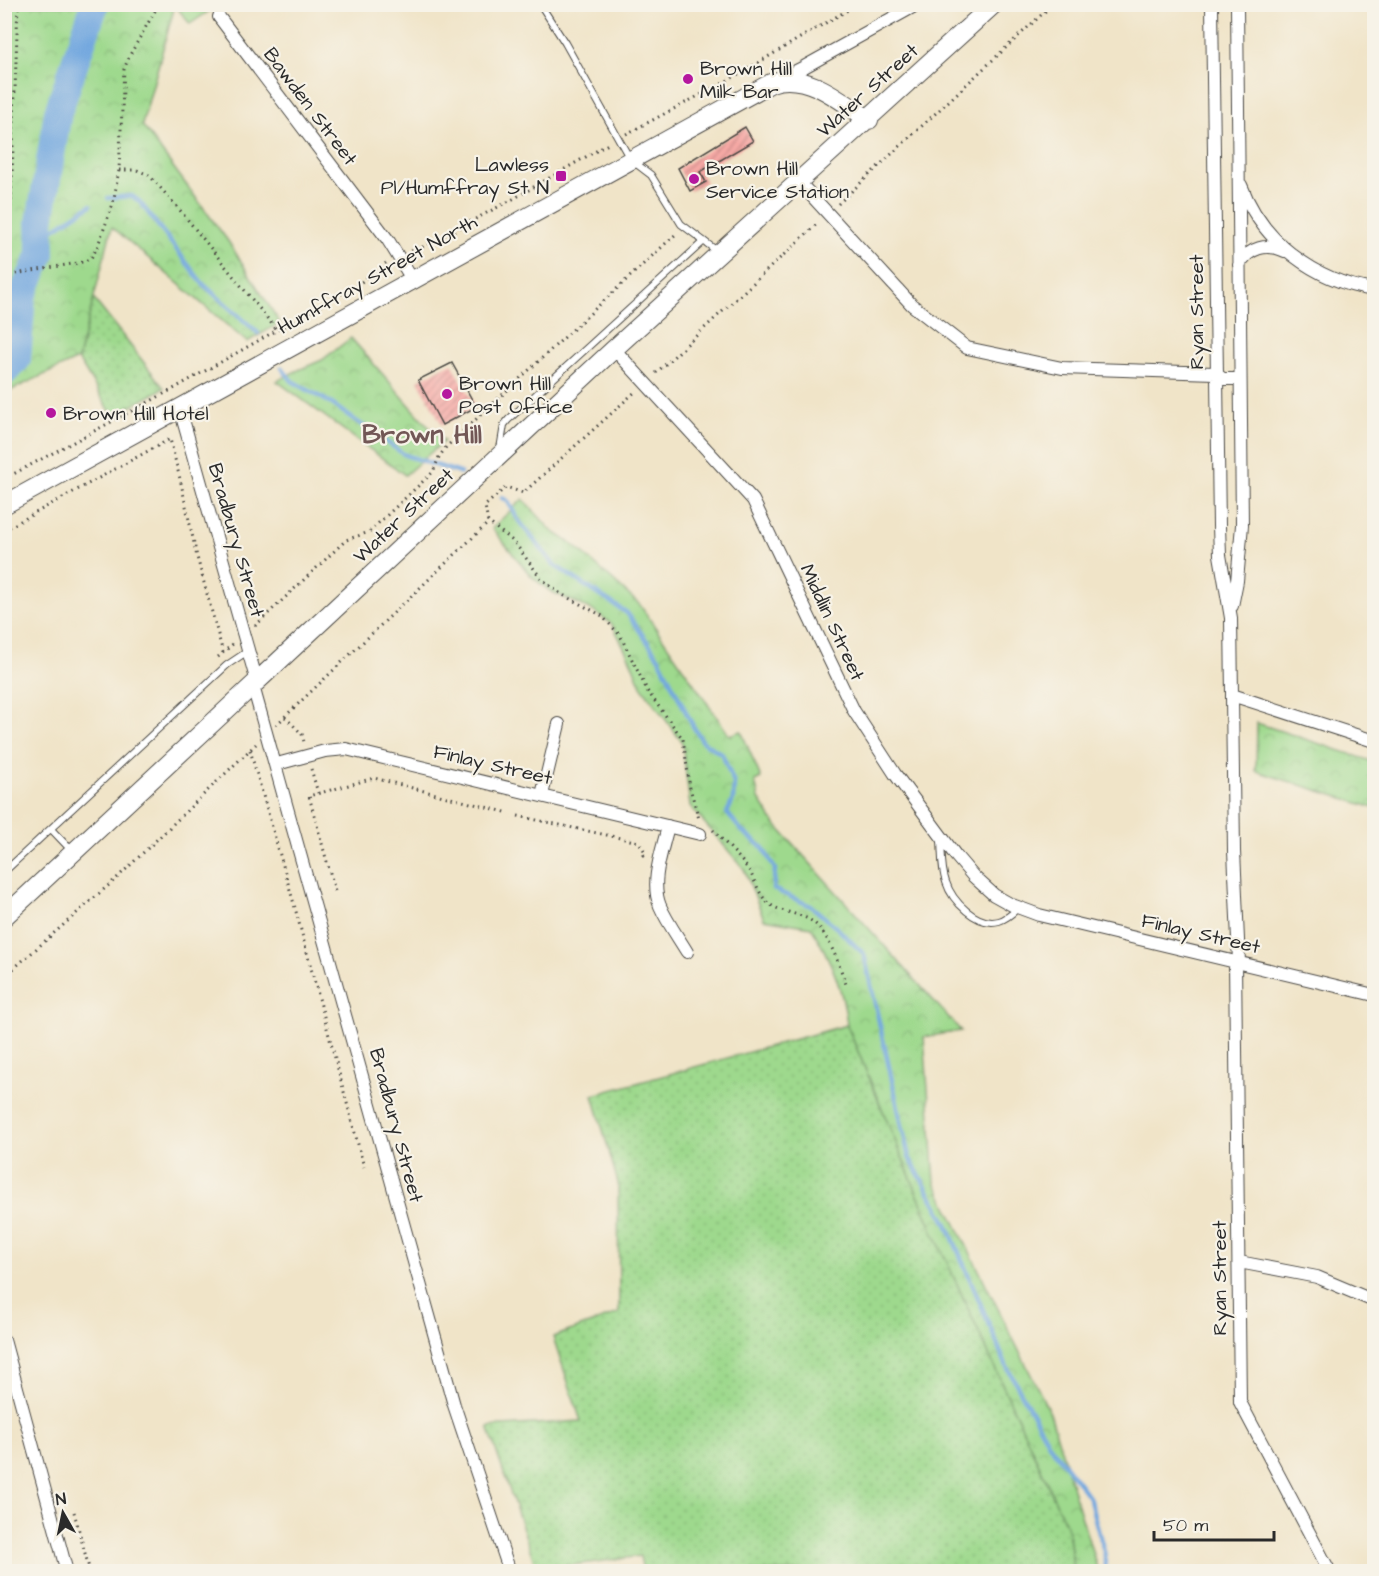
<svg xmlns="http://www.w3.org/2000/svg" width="1379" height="1576" font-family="'Architects Daughter',sans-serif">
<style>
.grass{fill:url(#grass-dots);stroke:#64825c;stroke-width:1.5}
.park{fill:url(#park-crowns);stroke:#64825c;stroke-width:1.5}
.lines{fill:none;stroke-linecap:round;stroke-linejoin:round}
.stream{stroke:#72a7df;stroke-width:4.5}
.river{stroke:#72a7df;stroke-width:28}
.building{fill:url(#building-hatch)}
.lane-casing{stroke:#494743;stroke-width:8}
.street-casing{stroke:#494743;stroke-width:14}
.secondary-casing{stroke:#494743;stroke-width:20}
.path{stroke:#494743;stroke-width:3;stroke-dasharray:1.5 4.5;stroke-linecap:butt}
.lane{stroke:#fff;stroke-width:6}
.street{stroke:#fff;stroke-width:12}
.secondary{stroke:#fff;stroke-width:18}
.poi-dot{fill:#b5179e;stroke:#f7f3e8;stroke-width:2}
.labels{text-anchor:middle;stroke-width:4.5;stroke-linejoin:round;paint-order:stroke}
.poi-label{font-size:20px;fill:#2b2b2b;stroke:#f7f3e8;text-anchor:start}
.street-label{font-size:20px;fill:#2b2b2b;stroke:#f7f3e8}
.district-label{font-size:26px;font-weight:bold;fill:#725756;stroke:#f7f3e8}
</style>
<defs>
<pattern id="grass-dots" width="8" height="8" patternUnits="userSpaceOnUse" patternTransform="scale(1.5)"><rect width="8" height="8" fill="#9ed98d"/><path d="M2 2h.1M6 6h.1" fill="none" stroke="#88ba7a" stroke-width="1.8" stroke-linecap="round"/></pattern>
<pattern id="park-crowns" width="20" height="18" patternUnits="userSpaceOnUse" patternTransform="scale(1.5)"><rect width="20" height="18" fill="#9ed98d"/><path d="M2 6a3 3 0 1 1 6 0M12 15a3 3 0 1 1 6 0" fill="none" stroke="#88ba7a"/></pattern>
<pattern id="building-hatch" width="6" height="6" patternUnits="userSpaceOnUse" patternTransform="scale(1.5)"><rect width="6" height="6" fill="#f6a9a5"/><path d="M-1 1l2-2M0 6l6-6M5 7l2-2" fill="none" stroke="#c78a87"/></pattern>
</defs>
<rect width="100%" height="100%" fill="#f7f3e8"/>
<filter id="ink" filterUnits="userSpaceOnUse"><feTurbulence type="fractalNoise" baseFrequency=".0167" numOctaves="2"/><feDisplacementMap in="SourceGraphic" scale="12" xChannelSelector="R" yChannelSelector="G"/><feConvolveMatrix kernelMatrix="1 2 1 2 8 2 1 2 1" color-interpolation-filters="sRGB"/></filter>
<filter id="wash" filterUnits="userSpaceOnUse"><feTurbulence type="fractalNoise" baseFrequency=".008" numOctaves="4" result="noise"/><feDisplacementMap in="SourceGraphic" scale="24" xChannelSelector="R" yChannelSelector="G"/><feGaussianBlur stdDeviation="1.35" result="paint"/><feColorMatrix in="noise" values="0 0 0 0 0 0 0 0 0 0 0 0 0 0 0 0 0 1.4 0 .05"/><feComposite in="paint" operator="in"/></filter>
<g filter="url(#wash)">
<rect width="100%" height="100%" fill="#f0e4c8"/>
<!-- grass -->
<path class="grass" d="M93 298 164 388 113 416 78 359Z
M847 1025 933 1231 1068 1529 1074 1571 643 1572 640 1556 537 1570 488 1427 581 1421 553 1337 619 1313 618 1183 593 1095Z"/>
<!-- park -->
<path class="park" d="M4 5H218L190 24 175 5 142 125 228 241 280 323 247 342 112 227 78 359 5 393Z
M351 338 435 434 444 441 405 475 277 381 294 372 322 360Z
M523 499 552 531 575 546 640 605 729 735 741 731 761 778 755 781 759 799 775 824 961 1031 924 1037 935 1182 1050 1413 1098 1571H1074L1068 1529 933 1231 847 1025C844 991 829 956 811 927L764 919 744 869 690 806 682 742 641 686 630 659 612 624 590 609 550 591 531 576 492 528Z
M1257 723 1374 762V808L1256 771Z"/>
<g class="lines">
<!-- stream -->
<path class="stream" d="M108 198 132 196 139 201 203 284 258 333
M40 238 91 205
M282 368 292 381 329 402 405 455 460 473
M502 498 507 500 519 521 554 565 627 613 659 658 693 726 703 742 722 754 734 783 733 800 727 813 742 831 763 848 775 869 773 889 811 906 837 928 864 954 909 1157 946 1222 1007 1367 1049 1444 1089 1497 1105 1555V1572"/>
<!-- river -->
<path class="river" d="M4 372 17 359 22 296 41 254 40 222 58 112 95 4"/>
</g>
<g id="blocks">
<!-- building -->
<path class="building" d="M745 127 753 141 700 172 706 182 690 191 678 168Z
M452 363 476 407 442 425 418 380Z"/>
</g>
</g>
<g filter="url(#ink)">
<use href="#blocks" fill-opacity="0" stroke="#494743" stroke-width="1.5"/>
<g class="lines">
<defs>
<path id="lane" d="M540 4 565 43 630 159 651 175 681 224 717 251
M500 449 504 425 508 420 704 241
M51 829 71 850
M941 840C942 854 941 869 946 882 952 901 977 927 999 921 1006 919 1013 913 1018 908
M4 872 227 665 248 651"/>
<path id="street" d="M1212 4 1219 526 1220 555 1231 618 1234 851 1239 962
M219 17 388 240 412 279
M780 79 804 67 918 4
M799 182 912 305 967 348 1062 368 1215 373 1223 379H1240
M1241 185C1262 242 1315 281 1374 290
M1239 265C1249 247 1267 243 1285 251
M614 349 753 500 854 711 895 774 956 856 973 876 994 895 1012 905 1039 915 1374 995
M180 409 257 682
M1232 606 1237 581 1242 525 1237 4
M253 686 454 1405 510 1572
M1232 695 1374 741
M277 764 325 751 346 749 700 834
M542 795 559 724
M668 826C662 852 650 881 660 906 667 922 678 937 687 952
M1235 961 1240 1402 1330 1572
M1239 1262 1317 1277 1374 1301
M4 1340 67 1572"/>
<path id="secondary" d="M4 505 771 83C805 70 842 101 869 120
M4 917 614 349 994 4"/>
</defs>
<!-- lane casing -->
<use href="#lane" class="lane-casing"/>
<!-- street casing -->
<use href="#street" class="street-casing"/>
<!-- secondary casing -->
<use href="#secondary" class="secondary-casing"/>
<!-- path -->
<path class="path" d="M626 134 725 82 858 4
M119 170H137L149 175 179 209 276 329
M4 185 12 180
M838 204 1053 4
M4 230 11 205 18 4
M411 251 417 250 513 199 610 143
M4 276 83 262 91 258 97 248 113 204 119 170 124 69 131 53 159 4
M656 373 818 223
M4 479 175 388 360 283 386 263
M487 521 514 542 541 578 549 585 561 594 601 615 620 635 648 692 683 739 690 788 699 819
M4 530 170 439 181 483 197 557 223 653
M255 626 346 540 369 532 433 472 439 457 446 447 677 233
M218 657 233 644
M285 717 302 734 304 742
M276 725 488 523 485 506 506 487 523 493 635 392
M250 750 294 904 364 1167
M311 769 318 793
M518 816 639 842 645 852 644 855 648 856
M713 830C725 843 740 857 750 872 755 881 759 893 766 901 777 912 795 912 808 919 828 928 840 968 847 987
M335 891 309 796 374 778 509 813
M4 977 118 877 256 744
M74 1512 90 1572"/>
<!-- lane -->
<use href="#lane" class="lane"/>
<!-- street -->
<use href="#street" class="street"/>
<!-- secondary -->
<use href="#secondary" class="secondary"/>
</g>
</g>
<!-- markers -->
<g class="poi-dot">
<circle cx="688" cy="79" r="6"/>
<rect x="555" y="170" width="12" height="12" rx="3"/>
<circle cx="694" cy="179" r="6"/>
<circle cx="447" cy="394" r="6"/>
<circle cx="51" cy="413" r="6"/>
</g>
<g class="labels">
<!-- poi labels -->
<g class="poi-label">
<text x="700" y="75">Brown Hill<tspan x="700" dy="23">Milk Bar</tspan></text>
<text x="549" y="171" text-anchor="end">Lawless<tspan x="549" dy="23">Pl/Humffray St N</tspan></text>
<text x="706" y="175">Brown Hill<tspan x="706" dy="23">Service Station</tspan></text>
<text x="459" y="390">Brown Hill<tspan x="459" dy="23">Post Office</tspan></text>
<text x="63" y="420">Brown Hill Hotel</text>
</g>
<!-- street labels -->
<g class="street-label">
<text transform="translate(867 90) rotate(-42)" y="7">Water Street</text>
<text transform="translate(311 106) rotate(53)" y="7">Bawden Street</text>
<text transform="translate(377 274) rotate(-29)" y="7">Humffray Street North</text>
<text transform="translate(1196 312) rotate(-90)" y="7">Ryan Street</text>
<text transform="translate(403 515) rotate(-43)" y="7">Water Street</text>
<text transform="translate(237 540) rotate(74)" y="7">Bradbury Street</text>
<text transform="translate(833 622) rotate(65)" y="7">Middlin Street</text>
<text transform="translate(493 764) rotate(13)" y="7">Finlay Street</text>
<text transform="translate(1201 933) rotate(13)" y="7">Finlay Street</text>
<text transform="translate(397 1125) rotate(75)" y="7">Bradbury Street</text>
<text transform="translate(1219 1278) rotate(-90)" y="7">Ryan Street</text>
</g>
<!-- district labels -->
<g class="district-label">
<text x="422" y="443">Brown Hill</text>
</g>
</g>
<!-- margin -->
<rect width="1379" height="1576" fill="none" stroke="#f7f3e8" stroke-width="24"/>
<!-- north arrow -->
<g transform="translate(63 1513) rotate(351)" stroke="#f7f3e8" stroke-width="4.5" paint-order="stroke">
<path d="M0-4.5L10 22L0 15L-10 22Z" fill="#2b2b2b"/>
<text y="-9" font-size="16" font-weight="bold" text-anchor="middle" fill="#2b2b2b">N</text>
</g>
<!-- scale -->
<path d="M1154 1531v9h120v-9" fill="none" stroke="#2b2b2b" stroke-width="3"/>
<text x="1163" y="1531" font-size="18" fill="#2b2b2b" stroke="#f7f3e8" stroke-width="4.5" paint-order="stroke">50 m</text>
</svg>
